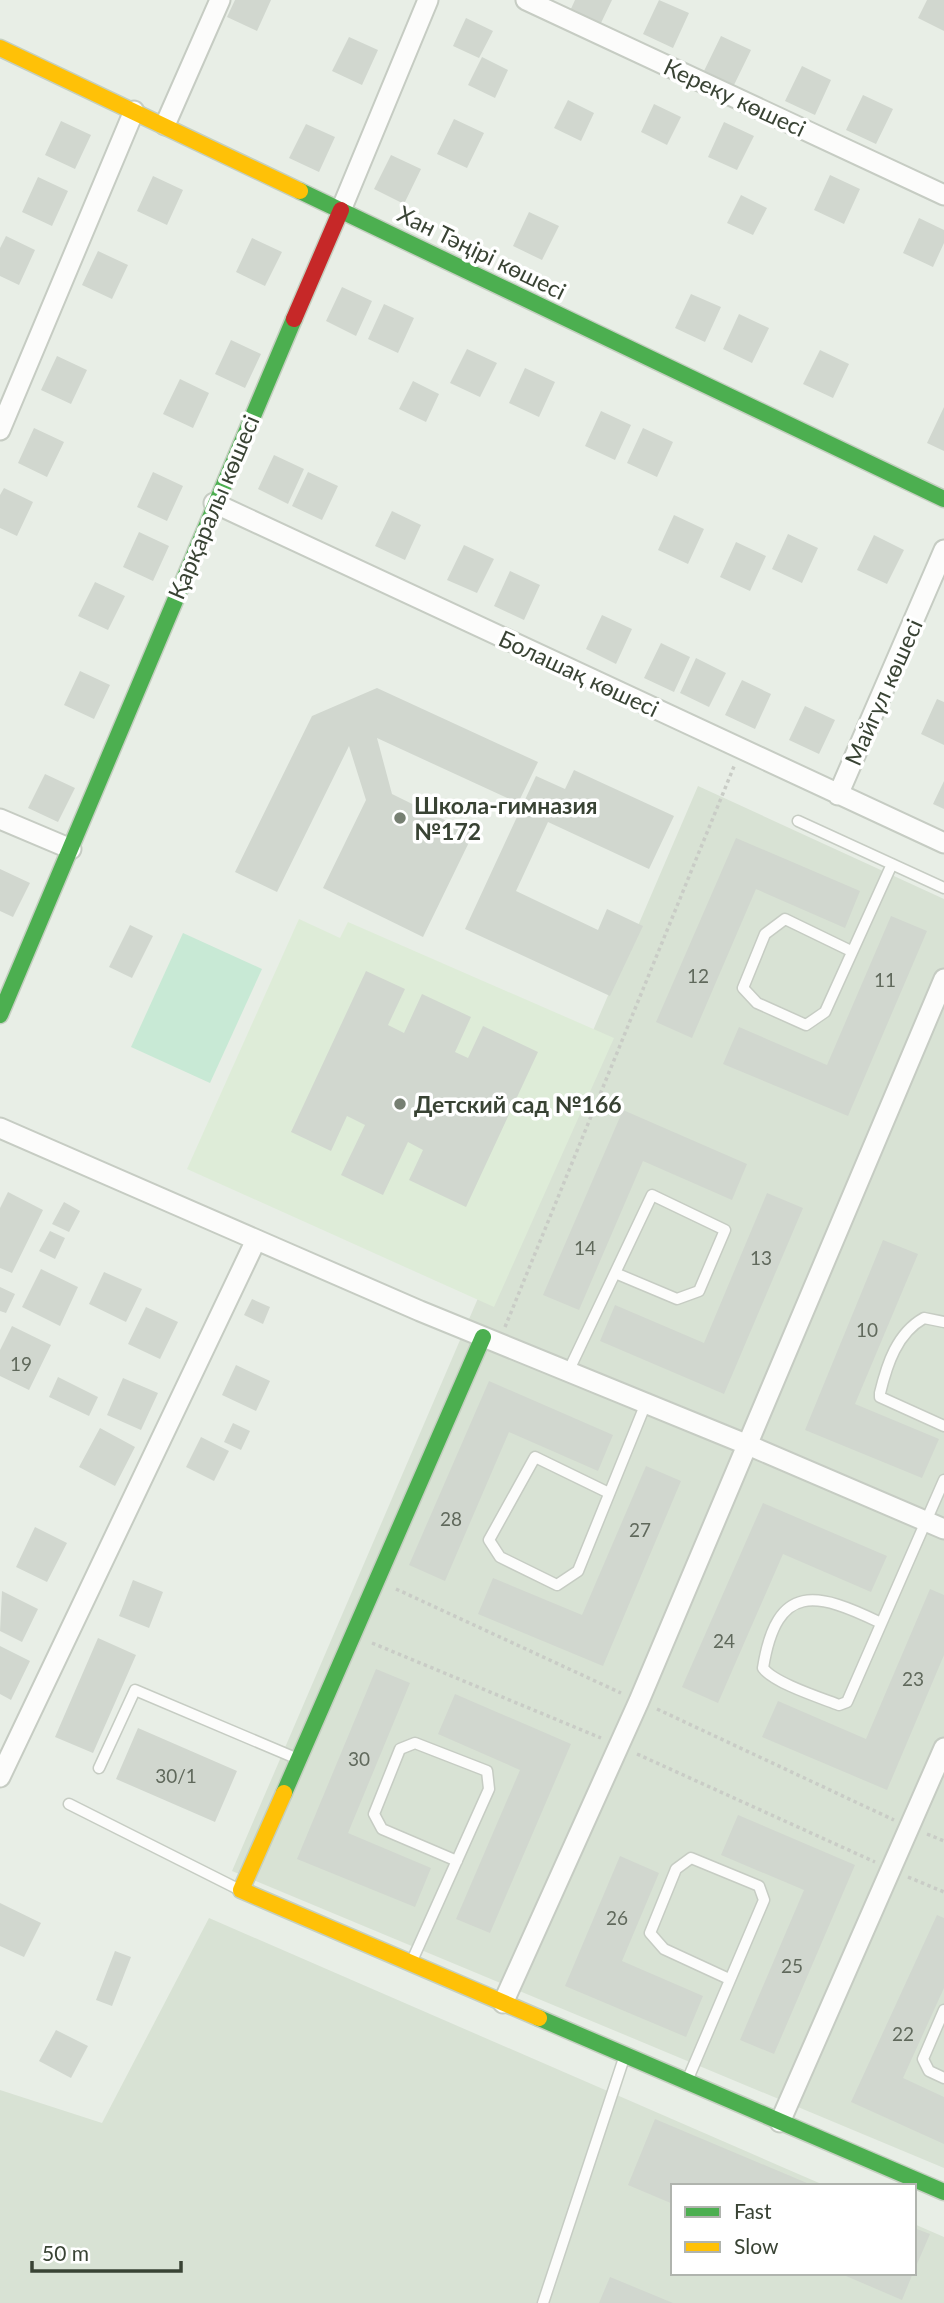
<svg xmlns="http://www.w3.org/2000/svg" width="944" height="2303" font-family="Lato,sans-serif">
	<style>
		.residential { fill: #d8e2d4 }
		.education { fill: #deecd8 }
		.pitch { fill: #c8e9d5 }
		.building { fill: #d1d7cf }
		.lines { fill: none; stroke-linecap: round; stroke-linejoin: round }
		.lane-casing { stroke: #c6ccc3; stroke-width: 13 }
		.street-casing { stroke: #c6ccc3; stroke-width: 23 }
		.fast-casing { stroke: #c4cfc0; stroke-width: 19 }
		.slow-casing { stroke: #c4cfc0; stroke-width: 19 }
		.jam-casing { stroke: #c4cfc0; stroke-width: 19 }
		.path { stroke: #c9ccc6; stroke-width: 3.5; stroke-dasharray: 3.5 3.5; stroke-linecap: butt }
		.lane { stroke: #fcfcfb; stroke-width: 10 }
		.street { stroke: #fcfcfb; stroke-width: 19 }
		.fast { stroke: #4caf50; stroke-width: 16 }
		.slow { stroke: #ffc107; stroke-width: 16 }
		.jam { stroke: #c62828; stroke-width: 16 }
		.poi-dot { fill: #767f72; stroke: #fff; stroke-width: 2.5 }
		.labels { text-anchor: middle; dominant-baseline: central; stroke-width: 7; stroke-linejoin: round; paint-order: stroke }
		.number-label { font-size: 19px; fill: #60695c }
		.street-label { font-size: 23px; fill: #394334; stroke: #fff }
		.poi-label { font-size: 23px; font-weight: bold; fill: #394334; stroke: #fff; text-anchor: start }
	</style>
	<rect width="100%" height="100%" fill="#e8eee6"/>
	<path class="residential" d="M698,786L944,899V2168L232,1871Z
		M209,1918L826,2186H673V2273H914V2224L944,2237V2303H0V2090L102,2123Z"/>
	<path class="education" d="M299,919L340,938L348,922L614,1038L494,1307L187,1169Z"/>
	<path class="pitch" d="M183,933L262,969L210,1083L131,1047Z"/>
	<path class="building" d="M235,0H271L257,31L227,17Z
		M575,0H612L600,25L570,11Z
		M659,0L689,13L673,48L643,34Z
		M927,0H944V31L918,18Z
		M466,18L493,31L479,58L453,46Z
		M721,36L751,50L734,85L704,71Z
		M349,37L378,50L362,85L332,71Z
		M482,57L508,70L495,98L468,85Z
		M802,66L831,80L815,115L785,101Z
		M863,95L893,109L876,144L846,130Z
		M568,100L594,113L581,141L554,128Z
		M654,104L681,117L667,145L641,132Z
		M454,119L484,133L467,168L437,154Z
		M61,121L91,135L75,169L45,155Z
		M724,122L754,136L737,170L708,157Z
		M306,124L335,137L319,172L289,158Z
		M391,155L421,169L404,204L374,189Z
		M830,175L860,189L844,224L814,210Z
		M153,176L183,190L167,225L137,211Z
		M38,177L68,191L52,226L22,212Z
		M741,195L767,208L753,235L727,223Z
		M529,212L559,226L542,260L513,246Z
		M919,218L944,230V243L933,267L903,253Z
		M6,236L35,250L19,285L0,276V248Z
		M252,238L282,252L265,286L236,272Z
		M98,251L128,265L112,299L82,285Z
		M342,287L372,301L356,336L326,321Z
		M691,294L721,307L705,342L675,328Z
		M384,304L414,318L398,353L368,339Z
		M739,314L769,328L752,363L723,349Z
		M231,340L261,354L245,388L215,374Z
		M467,349L497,363L480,397L450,383Z
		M820,350L849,364L833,398L803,384Z
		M57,356L87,370L71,404L41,390Z
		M525,368L555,382L539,417L509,403Z
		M180,379L209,393L193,428L163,414Z
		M413,381L439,394L426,422L399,409Z
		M944,407V451L927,443Z
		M601,411L631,425L615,460L585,446Z
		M34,428L64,442L47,477L18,463Z
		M643,428L673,442L657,477L627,463Z
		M274,455L304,469L288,504L258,489Z
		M153,472L183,486L167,521L137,507Z
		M308,472L338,486L322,520L292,506Z
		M4,488L33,502L17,536L0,528V495Z
		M392,511L421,525L405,560L375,546Z
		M674,515L704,529L688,564L658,550Z
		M139,532L169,546L153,581L123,567Z
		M788,534L818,548L802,583L772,569Z
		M874,535L904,550L887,584L857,570Z
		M736,542L766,556L750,591L720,577Z
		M464,545L494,559L477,593L447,580Z
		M510,571L540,585L524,620L494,606Z
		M95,582L125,596L108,630L78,616Z
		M602,615L632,629L616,664L586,649Z
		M661,643L690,657L674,692L644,678Z
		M696,658L726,673L709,707L680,693Z
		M80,671L110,685L94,719L64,705Z
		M742,680L771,694L755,729L725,715Z
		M377,688L538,762L518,803L377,738L392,794L473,834L423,937L323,888L366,800L349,746L277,892L235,872L312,716Z
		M937,699L944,702V745L921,734Z
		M805,706L835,720L819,754L789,740Z
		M574,770L674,816L649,869L548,822L516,891L598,930L607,909L643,926L610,996L465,929L536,776L565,789Z
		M45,774L75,788L58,822L28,808Z
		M944,781V809L933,804Z
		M736,838L860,891L845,928L756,889L692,1038L656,1022Z
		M0,869L30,883L13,917L0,911Z
		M891,916L927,931L848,1116L723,1064L739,1027L827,1065Z
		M130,925L153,936L132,978L109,967Z
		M366,971L405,989L388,1025L404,1033L422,994L471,1017L455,1052L468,1058L483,1026L538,1052L466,1207L409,1180L423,1150L408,1142L383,1195L341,1175L365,1125L347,1116L331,1151L291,1132Z
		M623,1110L747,1164L732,1200L643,1161L579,1310L543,1295Z
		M8,1192L43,1210L12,1273L0,1268V1208Z
		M767,1193L803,1208L724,1394L600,1341L615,1305L704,1343Z
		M64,1202L80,1211L69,1232L52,1224Z
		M50,1231L65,1238L55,1259L39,1251Z
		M883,1240L918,1254L855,1404L939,1439L922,1478L805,1430Z
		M41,1269L78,1287L60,1326L22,1307Z
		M104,1272L142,1289L126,1322L89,1304Z
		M0,1287L15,1294L6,1313L0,1311Z
		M252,1299L270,1307L263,1324L244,1315Z
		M146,1307L178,1322L160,1359L128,1344Z
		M12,1326L51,1345L29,1390L0,1376V1350Z
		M236,1365L270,1381L256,1411L222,1395Z
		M58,1377L98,1397L89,1416L49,1397Z
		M123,1378L158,1393L141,1430L107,1415Z
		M489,1381L613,1435L598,1471L509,1432L445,1581L409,1565Z
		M233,1423L250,1431L241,1450L224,1442Z
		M100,1428L135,1447L115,1486L79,1467Z
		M201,1437L229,1451L214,1481L186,1467Z
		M646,1466L681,1481L603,1666L478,1614L493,1578L582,1615Z
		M763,1503L887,1556L871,1592L783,1554L718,1703L682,1687Z
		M35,1527L67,1543L47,1582L16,1567Z
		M133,1580L163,1592L149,1628L119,1616Z
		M930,1589L944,1595V1655L887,1790L762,1737L778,1701L866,1739Z
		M2,1591L38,1609L22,1642L0,1631Z
		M98,1638L136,1655L93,1753L55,1737Z
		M0,1646L30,1661L11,1700L0,1694Z
		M376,1669L410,1683L348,1833L431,1868L415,1907L297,1859Z
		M455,1694L571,1744L490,1933L456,1919L520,1770L438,1734Z
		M138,1728L237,1771L215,1822L116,1779Z
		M738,1815L855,1865L774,2054L740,2040L804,1890L721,1855Z
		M620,1856L659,1873L622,1961L703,1996L686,2037L565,1986Z
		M0,1903L41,1923L24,1957L0,1946Z
		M937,1915L944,1918V1988L903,2078L944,2097V2144L851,2102Z
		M115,1951L131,1957L112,2006L96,2000Z
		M56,2030L88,2046L71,2078L39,2061Z
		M655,2119L814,2186H673V2204L628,2185Z
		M914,2228L930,2234L914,2271Z
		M839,2273H913L902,2300Z
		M610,2277L673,2303H599Z"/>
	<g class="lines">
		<defs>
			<path id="lane" d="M798,821L944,888
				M851,951L785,919L765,934L743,988L757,1003L806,1025L825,1012L892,864
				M944,1322L924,1318C897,1333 887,1364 880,1393V1397L944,1426
				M568,1372L652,1195L725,1230L699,1291L677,1299L615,1273
				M609,1493L535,1457L489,1540L500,1557L557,1585L578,1571L646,1403
				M881,1623C817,1592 777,1581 763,1668C774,1683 821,1698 839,1705L847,1702L944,1480
				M99,1768L135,1690L298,1759
				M69,1804L240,1890
				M411,1963L489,1789L487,1771L415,1743L400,1749L374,1814L382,1829L457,1861
				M944,2010L923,2059L929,2071L944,2078
				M687,2081L764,1900L759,1886L691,1858L676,1869L650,1933L664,1949L729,1979
				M543,2303L624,2058"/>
			<path id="street" d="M526,0L944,195
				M165,125L220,0
				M341,210L428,0
				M0,430L134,111
				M214,503L944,843
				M838,795L944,550
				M0,819L71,849
				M0,1128L420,1311L748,1445L944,1529
				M0,1777L256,1240
				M503,2003L639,1701L944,979
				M780,2122L944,1748"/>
			<path id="fast" d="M300,191L944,499
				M0,1015L294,319
				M284,1793L483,1337
				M539,2018L944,2192"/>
			<path id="slow" d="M0,48L300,191
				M284,1793L241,1890L539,2018"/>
			<path id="jam" d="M294,319L341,210"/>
		</defs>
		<use href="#lane" class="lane-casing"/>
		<use href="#street" class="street-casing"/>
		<use href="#fast" class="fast-casing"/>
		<use href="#slow" class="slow-casing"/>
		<use href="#jam" class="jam-casing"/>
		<path class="path" d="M505,1327L735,764
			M396,1589L621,1693
			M372,1643L601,1738
			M657,1709L894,1820
			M637,1754L875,1862
			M927,1834L944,1841
			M908,1877L944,1892"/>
		<use href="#lane" class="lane"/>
		<use href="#street" class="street"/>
		<use href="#fast" class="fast"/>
		<use href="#slow" class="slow"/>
		<use href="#jam" class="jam"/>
	</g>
	<g class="poi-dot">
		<circle cx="400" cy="818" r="7"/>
		<circle cx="400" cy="1104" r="7"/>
	</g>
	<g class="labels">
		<g class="number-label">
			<text x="698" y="975">12</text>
			<text x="885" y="979">11</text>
			<text x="585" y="1247">14</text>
			<text x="761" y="1257">13</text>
			<text x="867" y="1329">10</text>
			<text x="21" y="1363">19</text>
			<text x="451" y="1518">28</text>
			<text x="640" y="1529">27</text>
			<text x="724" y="1640">24</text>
			<text x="913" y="1678">23</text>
			<text x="359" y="1758">30</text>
			<text x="176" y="1775">30/1</text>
			<text x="617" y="1917">26</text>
			<text x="792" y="1965">25</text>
			<text x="903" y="2033">22</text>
		</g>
		<g class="street-label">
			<text transform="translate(735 97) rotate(25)">Кереку көшесі</text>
			<text transform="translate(482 252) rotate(26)">Хан Тәңірі көшесі</text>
			<text transform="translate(213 507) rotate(-67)">Қарқаралы көшесі</text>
			<text transform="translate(579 673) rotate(25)">Болашақ көшесі</text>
			<text transform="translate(883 692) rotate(-66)">Майгүл көшесі</text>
		</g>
		<g class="poi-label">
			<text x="414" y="805">Школа-гимназия<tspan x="414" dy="26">№172</tspan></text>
			<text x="414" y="1104">Детский сад №166</text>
		</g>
	</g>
	<rect x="671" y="2184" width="245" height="91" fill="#ffffff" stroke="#b0b4ae" stroke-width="2"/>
	<rect x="685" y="2207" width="35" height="10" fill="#4caf50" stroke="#b0b4ae" stroke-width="2"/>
	<text x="734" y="2219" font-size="21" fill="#394334">Fast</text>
	<rect x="685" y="2242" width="35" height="10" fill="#ffc107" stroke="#b0b4ae" stroke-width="2"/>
	<text x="734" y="2254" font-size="21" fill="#394334">Slow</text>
	<path d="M32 2261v10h149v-10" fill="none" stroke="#394334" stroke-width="3.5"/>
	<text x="42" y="2261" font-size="21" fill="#394334" stroke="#ffffff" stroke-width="5" paint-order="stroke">50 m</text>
</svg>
